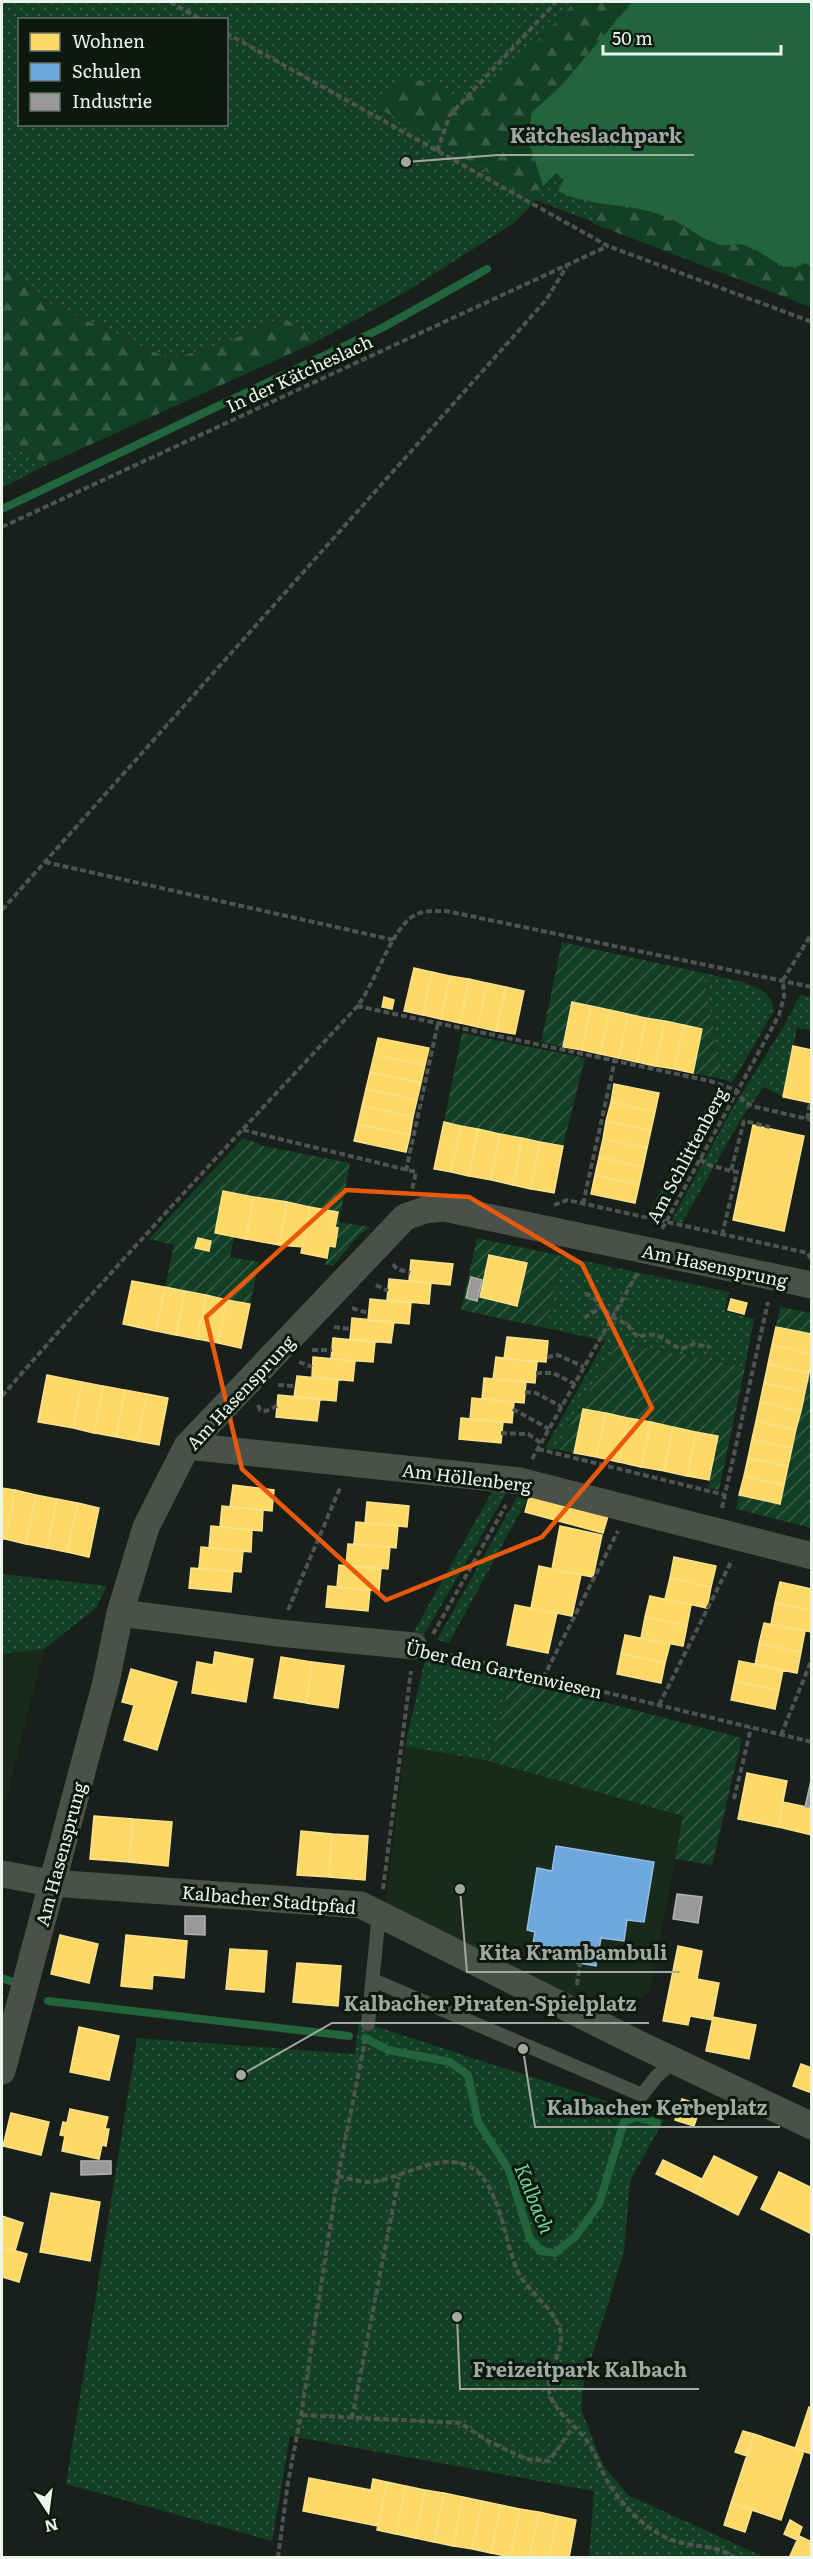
<svg xmlns="http://www.w3.org/2000/svg" width="813" height="2559" font-family="Literata,serif">
	<style>
		.built { fill: #192a1d; fill-rule: evenodd }
		.grass { fill: url(#grass-dots); fill-rule: evenodd }
		.forest { fill: url(#forest-firs) }
		.garden { fill: url(#garden-furrows) }
		.water { fill: #22643b }
		.homes { fill: #ffd966; stroke: #f9e18e; stroke-width: 1.5 }
		.schools { fill: #6fa8dc; stroke: #94bfe1; stroke-width: 1.5 }
		.industry { fill: #999; stroke: #b2b4b2; stroke-width: 1.5 }
		.lines { fill: none; stroke-linecap: round; stroke-linejoin: round }
		.stream { stroke: #22643b; stroke-width: 8 }
		.path { stroke: #4e5550; stroke-width: 4; stroke-dasharray: 6 3; stroke-linecap: butt }
		.service { stroke: #49514a; stroke-width: 14 }
		.minor { stroke: #49514a; stroke-width: 27 }
		.marked { fill: none; stroke: #e8590c; stroke-width: 4.5; stroke-linejoin: round }
		.labels { text-anchor: middle; dominant-baseline: central; stroke-width: 6; stroke-linejoin: round; paint-order: stroke }
		.street-label { font-size: 18px; fill: #ebf4ed; stroke: #0c1910 }
		.water-label { font-size: 20px; font-style: italic; fill: #76d795; stroke: #0c1910 }
		.leader { fill: none; stroke: #a2a9a3; stroke-width: 2 }
		.callout-dot { fill: #a2a9a3; stroke: #0c1910; stroke-width: 2 }
		.callout-label { font-size: 20px; text-anchor: middle; font-weight: bold; fill: #a2a9a3; stroke: #0c1910; stroke-width: 6; stroke-linejoin: round; paint-order: stroke }
	</style>
	<defs>
		<pattern id="grass-dots" width="8" height="8" patternUnits="userSpaceOnUse" patternTransform="scale(1.5)"><rect width="8" height="8" fill="#134024"/><path d="M2 2h.1M6 6h.1" fill="none" stroke="#365c44" stroke-width="1.8" stroke-linecap="round"/></pattern>
		<pattern id="forest-firs" width="22" height="20" patternUnits="userSpaceOnUse" patternTransform="scale(1.5)"><rect width="22" height="20" fill="#134024"/><path d="M5 1l3.5 6h-7zM16 11l3.5 6h-7z" fill="#365c44"/></pattern>
		<pattern id="garden-furrows" width="10" height="10" patternUnits="userSpaceOnUse" patternTransform="scale(1.5)"><rect width="10" height="10" fill="#134024"/><path d="M-1 1l2-2M0 10L10 0M9 11l2-2" fill="none" stroke="#365c44"/></pattern>
	</defs>
	<rect width="100%" height="100%" fill="#191f1a"/>
	<path class="built" d="M44,1649L6,1800L2,1799V1654Z
		M405,1746L489,1761L684,1816L649,1993L611,2016L385,1908ZM654,1862L644,1922L627,1920L623,1941L601,1938L596,1966L531,1955L535,1932L527,1930L537,1869L552,1871Z"/>
	<path class="grass" d="M2,2H811V307L536,200L514,223L407,291L318,341L283,317L220,345L170,359L47,302L2,266ZM20,20H226V124H20Z
		M2,442L48,464L2,488Z
		M703,973C726,979 772,982 774,1011L732,1083L723,1079Z
		M800,995L811,997V1030L797,1028L783,1097L764,1087L741,1119L682,1223L672,1220L729,1114L785,1024Z
		M717,1087L729,1090L658,1217L648,1214Z
		M562,1256L729,1292L725,1311L754,1319L745,1367L618,1342L556,1449L545,1448L605,1341L546,1328Z
		M493,1490L506,1493L424,1635L413,1633Z
		M520,1491L530,1494L449,1643L437,1640Z
		M2,1574L107,1586L96,1608L44,1649L2,1654Z
		M426,1656L511,1678L489,1761L405,1746Z
		M359,2021L664,2120L630,2181L624,2252L584,2382L581,2409L603,2465L628,2495L764,2557H589L594,2491L290,2436L272,2541L66,2484L137,2038L355,2054Z"/>
	<path class="forest" d="M575,2H632L561,86L532,112L528,139L543,186L535,200L377,107L393,85L406,76L441,87L451,97L491,88Z
		M599,203L664,215L719,245H743L773,258L783,267L795,268L805,263L811,266V307L592,223Z
		M2,266L47,302L170,359L220,345L283,317L318,341L48,464L2,442Z"/>
	<path class="garden" d="M562,942L703,973L723,1079L693,1073L702,1029L573,1002L563,1047L541,1042Z
		M462,1033L585,1058L563,1146L444,1122Z
		M243,1138L264,1146L350,1163L339,1222L370,1227L359,1235L333,1266L325,1265L329,1246H335L338,1228L335,1227L337,1212L223,1191L215,1233L234,1236L230,1257L259,1262L250,1304L165,1287L174,1245L149,1239Z
		M477,1238L562,1256L546,1328L461,1310Z
		M780,1307L811,1313V1334L776,1327Z
		M618,1342L745,1367L719,1490L708,1488L718,1436L583,1409L574,1453L556,1449Z
		M811,1361V1528L736,1509L739,1495L780,1504Z
		M511,1678L742,1738L712,1865L675,1859L683,1816L489,1761Z"/>
	<path class="water" d="M632,2H811V266L805,263C781,276 768,252 744,245C736,243 725,247 717,244C698,237 683,223 664,216C630,202 591,208 558,191L564,179L556,173L543,186L528,139L532,112L561,86Z"/>
	<path class="homes" d="M414,968L432,972L423,1015L404,1011Z
		M432,972L450,976L441,1019L423,1015Z
		M450,976L469,979L460,1023L441,1019Z
		M469,979L487,983L478,1027L460,1023Z
		M487,983L506,987L496,1031L478,1027Z
		M506,987L524,991L515,1034L496,1031Z
		M384,997L394,1000L392,1009L382,1007Z
		M572,1002L591,1006L582,1050L563,1047Z
		M591,1006L610,1010L600,1054L582,1050Z
		M610,1010L628,1014L619,1058L600,1054Z
		M628,1014L646,1018L637,1062L619,1058Z
		M646,1018L665,1021L655,1066L637,1062Z
		M665,1021L684,1025L674,1069L655,1066Z
		M684,1025L702,1029L693,1073L674,1069Z
		M378,1038L429,1048L425,1065L374,1055Z
		M793,1046L812,1050V1103L783,1097Z
		M374,1055L425,1065L421,1083L370,1072Z
		M370,1072L421,1083L417,1100L366,1089Z
		M614,1084L659,1093L655,1112L611,1102Z
		M366,1089L417,1100L413,1117L362,1106Z
		M611,1102L655,1112L651,1130L606,1121Z
		M362,1106L413,1117L410,1135L358,1124Z
		M606,1121L651,1130L647,1148L603,1139Z
		M444,1122L461,1126L451,1172L434,1169Z
		M358,1124L410,1135L406,1152L354,1141Z
		M753,1125L804,1136L784,1231L733,1220Z
		M461,1126L478,1129L469,1176L451,1172Z
		M478,1129L500,1134L491,1180L469,1176Z
		M500,1134L522,1138L513,1185L491,1180Z
		M522,1138L540,1142L531,1189L513,1185Z
		M603,1139L647,1148L643,1167L599,1157Z
		M540,1142L563,1146L554,1193L531,1189Z
		M599,1157L643,1167L639,1185L595,1175Z
		M595,1175L639,1185L635,1203L591,1194Z
		M223,1191L254,1197L246,1239L215,1233Z
		M254,1197L287,1202L279,1245L246,1239Z
		M287,1202L310,1207L303,1247L279,1245Z
		M310,1207L338,1212L335,1227L338,1228L335,1247L329,1246L327,1258L301,1253Z
		M198,1238L211,1241L209,1251L195,1248Z
		M489,1255L527,1263L517,1306L480,1297Z
		M411,1260L453,1264L450,1285L409,1281Z
		M389,1279L431,1283L429,1304L387,1300Z
		M132,1281L165,1287L156,1331L123,1324Z
		M165,1287L185,1291L176,1335L156,1331Z
		M185,1291L206,1295L197,1339L176,1335Z
		M206,1295L227,1300L218,1343L197,1339Z
		M370,1299L411,1303L409,1324L368,1320Z
		M731,1299L747,1303L744,1314L728,1310Z
		M227,1300L250,1304L241,1348L218,1343Z
		M352,1318L394,1322L391,1343L350,1339Z
		M776,1327L812,1334V1354L772,1345Z
		M507,1337L548,1341L546,1362L504,1359Z
		M333,1338L375,1342L373,1362L331,1359Z
		M772,1345L812,1354L809,1373L768,1364Z
		M313,1357L355,1361L353,1381L312,1377Z
		M496,1357L537,1362L535,1383L493,1379Z
		M768,1364L809,1373L805,1392L764,1383Z
		M47,1375L82,1382L73,1428L38,1422Z
		M297,1376L338,1380L336,1401L294,1397Z
		M484,1378L526,1382L524,1403L482,1399Z
		M82,1382L103,1386L94,1433L73,1428Z
		M764,1383L805,1392L801,1411L760,1402Z
		M103,1386L125,1390L116,1437L94,1433Z
		M125,1390L147,1394L137,1441L116,1437Z
		M147,1394L168,1398L159,1445L137,1441Z
		M278,1395L320,1399L317,1421L276,1417Z
		M472,1398L514,1402L512,1423L470,1419Z
		M760,1402L801,1411L796,1429L756,1421Z
		M583,1409L606,1413L596,1457L574,1453Z
		M606,1413L628,1418L619,1462L596,1457Z
		M461,1418L503,1422L501,1443L459,1439Z
		M628,1418L651,1422L641,1467L619,1462Z
		M756,1421L796,1429L792,1448L752,1439Z
		M651,1422L673,1427L664,1471L641,1467Z
		M673,1427L696,1432L687,1476L664,1471Z
		M696,1432L718,1436L709,1480L687,1476Z
		M752,1439L792,1448L788,1466L748,1458Z
		M748,1458L788,1466L784,1485L744,1476Z
		M744,1476L784,1485L780,1504L739,1495Z
		M233,1485L274,1490L272,1511L230,1507Z
		M2,1488L15,1490L5,1539H2Z
		M15,1490L36,1495L26,1544L5,1539Z
		M530,1494L608,1516L603,1533L525,1512Z
		M36,1495L57,1499L47,1548L26,1544Z
		M57,1499L78,1503L67,1552L47,1548Z
		M367,1502L409,1506L407,1527L365,1523Z
		M78,1503L99,1508L89,1557L67,1552Z
		M222,1506L263,1510L262,1531L220,1527Z
		M356,1522L398,1526L396,1548L354,1544Z
		M211,1526L252,1530L251,1552L209,1548Z
		M560,1526L602,1535L593,1577L552,1569Z
		M348,1544L390,1547L388,1569L346,1565Z
		M201,1547L243,1551L241,1572L199,1568Z
		M674,1557L716,1566L711,1587L670,1578Z
		M339,1565L381,1569L379,1591L337,1587Z
		M539,1566L581,1575L572,1616L531,1608Z
		M191,1568L233,1571L231,1592L189,1588Z
		M670,1578L711,1587L707,1608L665,1599Z
		M780,1582L812,1589V1610L775,1603Z
		M328,1586L370,1590L368,1611L326,1607Z
		M650,1596L691,1605L687,1626L645,1617Z
		M775,1603L812,1610V1632L771,1624Z
		M515,1605L557,1613L548,1653L507,1645Z
		M645,1617L687,1626L683,1646L641,1638Z
		M764,1623L805,1631L801,1652L759,1644Z
		M625,1635L670,1644L665,1663L621,1654Z
		M759,1644L801,1652L797,1673L755,1665Z
		M215,1652L253,1659L246,1702L192,1693L197,1662L213,1665Z
		M621,1654L665,1663L661,1683L617,1674Z
		M281,1657L312,1662L306,1703L274,1698Z
		M739,1661L783,1670L779,1690L735,1681Z
		M312,1662L344,1666L338,1708L306,1703Z
		M131,1669L177,1682L157,1750L124,1740L134,1705L122,1702Z
		M735,1681L779,1690L775,1709L731,1700Z
		M747,1773L787,1781L778,1827L738,1819Z
		M783,1802L812,1808V1835L778,1827Z
		M94,1816L133,1819L129,1862L90,1859Z
		M133,1819L172,1822L168,1866L129,1862Z
		M301,1831L332,1834L329,1877L297,1875Z
		M332,1834L368,1836L365,1880L329,1877Z
		M60,1935L98,1944L89,1983L51,1974Z
		M126,1935L187,1941L184,1978L153,1975L152,1989L121,1986Z
		M678,1946L702,1951L697,1979L719,1983L712,2020L690,2016L688,2025L663,2021Z
		M230,1949L267,1951L264,1992L226,1989Z
		M297,1963L341,1966L338,2006L293,2002Z
		M713,2017L756,2025L749,2059L706,2051Z
		M79,2027L119,2036L109,2080L70,2072Z
		M801,2064L812,2068V2093L793,2086Z
		M682,2099L701,2105L694,2126L675,2120Z
		M70,2109L108,2117L105,2129H109L106,2146L102,2145L99,2159L62,2151L65,2136L60,2135L63,2122L67,2123Z
		M11,2113L49,2122L41,2155L3,2146Z
		M714,2156L757,2177L738,2215L695,2193Z
		M663,2160L702,2179L695,2193L656,2174Z
		M779,2172L812,2188V2234L761,2209Z
		M51,2193L100,2202L90,2261L40,2252Z
		M2,2216L23,2223L15,2251L2,2247Z
		M2,2247L27,2254L19,2282L2,2277Z
		M809,2407L812,2408V2454L795,2449Z
		M743,2431L754,2434L747,2456L735,2452Z
		M754,2434L804,2451L781,2520L731,2503Z
		M309,2478L371,2490L373,2479L387,2482L378,2526L303,2511Z
		M387,2482L406,2486L396,2534L377,2530Z
		M406,2486L425,2490L415,2538L396,2534Z
		M425,2490L444,2493L434,2542L415,2538Z
		M444,2493L463,2497L453,2546L434,2542Z
		M463,2497L482,2501L472,2549L453,2546Z
		M482,2501L501,2505L491,2553L472,2549Z
		M731,2503L752,2510L745,2532L724,2525Z
		M501,2505L520,2509L510,2557L491,2553Z
		M520,2509L539,2512L529,2558L510,2557Z
		M539,2512L557,2516L549,2558H529Z
		M557,2516L576,2520L569,2558H549Z
		M790,2520L802,2527L797,2540L784,2534Z
		M799,2536L812,2542V2558H789Z"/>
	<path class="schools" d="M556,1846L654,1862L644,1922L627,1920L624,1941L601,1938L596,1966L531,1955L535,1932L527,1930L537,1868L552,1871Z"/>
	<path class="industry" d="M471,1277L482,1280L477,1301L466,1298Z
		M812,1776V1808L805,1807Z
		M677,1894L702,1897L698,1923L673,1919Z
		M185,1916H205V1935L185,1934Z
		M81,2161H111V2174L81,2175Z"/>
	<g class="lines">
		<path class="stream" d="M2,509L382,328L487,269
			M2,1978L13,1982
			M48,2001L349,2036
			M365,2038L388,2050L450,2062L468,2075L478,2122L509,2170L530,2239L541,2251L555,2253L576,2236L599,2204L624,2122L636,2117L657,2123"/>
		<path class="path" d="M170,2L202,20
			M226,33L608,246L812,322
			M437,151L450,115L556,2
			M2,527L608,246
			M45,862L394,940
			M2,910L546,300L567,266
			M357,1006L710,1081L736,1090L744,1101L752,1106L812,1120
			M807,1119L810,1103
			M243,1130L416,1172L412,1190
			M700,1159L706,1164L731,1171
			M406,1171L438,1023
			M583,1204L615,1060
			M554,1205L567,1200L808,1253L811,1260
			M662,1229L779,1015L784,997L783,980L812,933
			M722,1235L737,1172L731,1171L744,1121L770,1127
			M393,1264L397,1269L410,1273
			M376,1285L388,1291
			M585,1294L592,1296L612,1317L628,1325L633,1333L639,1337C658,1329 664,1342 681,1349L694,1344L710,1347
			M352,1308L368,1313
			M584,1318L602,1307
			M334,1327L351,1329
			M312,1350H332
			M547,1357L558,1355L584,1367
			M299,1362L312,1367
			M536,1373H553L575,1384
			M278,1385L295,1386
			M525,1392L536,1393L562,1407
			M2,1396C116,1265 235,1137 354,1010C374,989 391,927 415,915C425,910 436,911 446,911L812,987
			M258,1405L260,1410L266,1411L277,1406
			M513,1409L549,1429
			M501,1433L528,1434L541,1443
			M538,1449L725,1495
			M532,1459L638,1272
			M722,1508L768,1302
			M288,1610L340,1488
			M433,1634L506,1505
			M438,1652L812,1742
			M543,1678L618,1531
			M659,1705L732,1560
			M781,1735L812,1659
			M734,1799L751,1728
			M383,1889L411,1671
			M577,1985L580,1963
			M338,2176C348,2178 359,2182 369,2182C401,2180 434,2153 466,2165C500,2177 504,2243 518,2272C528,2293 559,2311 561,2335C563,2357 540,2377 552,2400C563,2420 576,2425 587,2441C597,2455 601,2472 610,2486C625,2508 649,2533 675,2541C696,2548 716,2544 735,2558
			M302,2415L460,2423L488,2441L526,2459L549,2461L573,2427
			M352,2418L399,2177
			M278,2558L288,2482L301,2415L338,2176L365,2041"/>
		<path class="service" d="M373,1980L642,2095L656,2077L674,2061
			M368,2024L379,1914"/>
		<path class="minor" d="M187,1446L520,1481L812,1556
			M120,1613L278,1633L414,1646
			M2,1874L51,1883L361,1905L641,2045L812,2126
			M2,2071L106,1682L120,1613L146,1527L187,1446L405,1217L425,1210L444,1208L812,1285"/>
	</g>
	<path class="marked" d="M346,1190L469,1197L582,1264L652,1408L542,1537L386,1600L242,1469L206,1317Z"/>
	<g class="labels">
		<g class="street-label">
			<text transform="translate(299 373) rotate(-25)">In der Kätcheslach</text>
			<text transform="translate(686 1155) rotate(-62)">Am Schlittenberg</text>
			<text transform="translate(715 1265) rotate(12)">Am Hasensprung</text>
			<text transform="translate(240 1392) rotate(-47)">Am Hasensprung</text>
			<text transform="translate(467 1477) rotate(7)">Am Höllenberg</text>
			<text transform="translate(504 1669) rotate(13)">Über den Gartenwiesen</text>
			<text transform="translate(60 1854) rotate(-75)">Am Hasensprung</text>
			<text transform="translate(269 1899) rotate(5)">Kalbacher Stadtpfad</text>
		</g>
		<g class="water-label">
			<text transform="translate(536 2198) rotate(68)">Kalbach</text>
		</g>
	</g>
	<path class="leader" d="M406 162L498 155H694M460 1889L467 1972H680M241 2075L332 2023H649M523 2049L535 2127H780M457 2317L460 2389H699"/>
	<g class="callout-dot">
		<circle cx="406" cy="162" r="6"/>
		<circle cx="460" cy="1889" r="6"/>
		<circle cx="241" cy="2075" r="6"/>
		<circle cx="523" cy="2049" r="6"/>
		<circle cx="457" cy="2317" r="6"/>
	</g>
	<g class="callout-label">
		<text x="596" y="143">Kätcheslachpark</text>
		<text x="573" y="1960">Kita Krambambuli</text>
		<text x="490" y="2011">Kalbacher Piraten-Spielplatz</text>
		<text x="657" y="2115">Kalbacher Kerbeplatz</text>
		<text x="580" y="2377">Freizeitpark Kalbach</text>
	</g>
	<rect width="813" height="2559" fill="none" stroke="#ebf4ed" stroke-width="6"/>
	<rect x="18" y="18" width="210" height="108" fill="#0c1910" stroke="#657168" stroke-width="1.5"/>
	<rect x="30" y="33" width="30" height="18" fill="#ffd966" stroke="#657168" stroke-width="1.5"/>
	<text x="72" y="48" font-size="18" fill="#ebf4ed">Wohnen</text>
	<rect x="30" y="63" width="30" height="18" fill="#6fa8dc" stroke="#657168" stroke-width="1.5"/>
	<text x="72" y="78" font-size="18" fill="#ebf4ed">Schulen</text>
	<rect x="30" y="93" width="30" height="18" fill="#999999" stroke="#657168" stroke-width="1.5"/>
	<text x="72" y="108" font-size="18" fill="#ebf4ed">Industrie</text>
	<g transform="translate(48 2511) rotate(167)" stroke="#0c1910" stroke-width="4.5" paint-order="stroke">
	<path d="M0-4.5L10 22L0 15L-10 22Z" fill="#ebf4ed"/>
	<text y="-9" font-size="16" font-weight="bold" text-anchor="middle" fill="#ebf4ed">N</text>
	</g>
	<path d="M603 45v9h178v-9" fill="none" stroke="#ebf4ed" stroke-width="3"/>
	<text x="612" y="45" font-size="18" fill="#ebf4ed" stroke="#0c1910" stroke-width="4.5" paint-order="stroke">50 m</text>
</svg>
